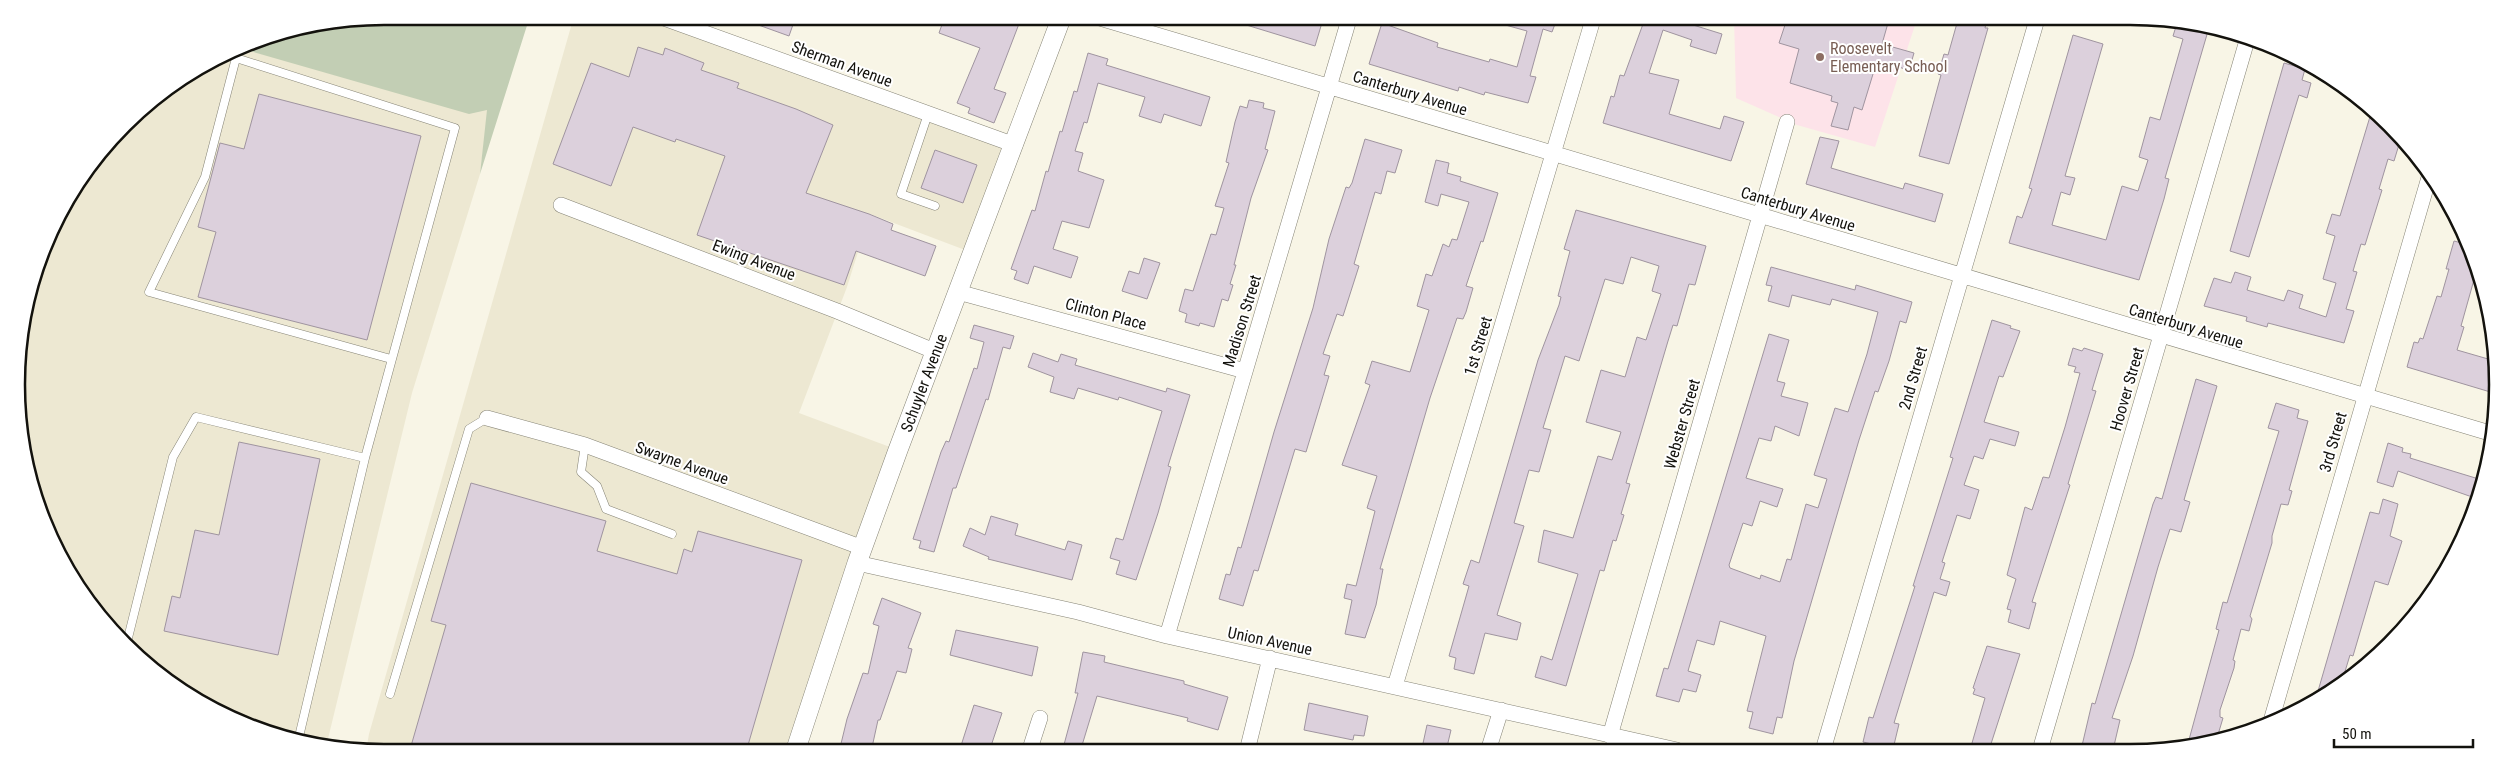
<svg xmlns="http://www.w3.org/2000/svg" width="2514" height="769" font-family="'Roboto Condensed',sans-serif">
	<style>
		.built { fill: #ede8d2 }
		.education { fill: #fde3e9 }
		.green { fill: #c2ceb4 }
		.building { fill: #dcd0dc; stroke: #9f949f }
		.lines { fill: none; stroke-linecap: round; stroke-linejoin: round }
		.service-casing { stroke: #868476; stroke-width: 9 }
		.minor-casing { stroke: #868476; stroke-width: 16 }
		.tertiary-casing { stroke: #868476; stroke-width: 20 }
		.service { stroke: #fff; stroke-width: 8 }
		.minor { stroke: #fff; stroke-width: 15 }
		.tertiary { stroke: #fff; stroke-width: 19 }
		.education-dot { fill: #8d6e63; stroke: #fff; stroke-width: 2 }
		.labels { text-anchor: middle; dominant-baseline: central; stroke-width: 4; stroke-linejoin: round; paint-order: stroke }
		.education-label { font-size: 16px; fill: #785e54; stroke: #fff; text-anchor: start }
		.street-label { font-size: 16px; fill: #13120d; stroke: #fff }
		.rim { fill: none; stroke: #13120d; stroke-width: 2.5 }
	</style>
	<rect width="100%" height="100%" fill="#f8f5e6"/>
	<path class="built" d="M574,16H698L694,29L1015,145L973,253L870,214L847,287L799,413L898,450L795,752L366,751L369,734Z
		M232,51H250L488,110L480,174L412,393L326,747L312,746L243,725L180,691L124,645L78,589L29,480L17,409L19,337L54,221L93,160L141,108Z"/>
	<path class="education" d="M1734,16H1918L1875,147L1797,125L1736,98Z"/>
	<path class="green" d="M385,16H530L480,174L487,110L469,114L250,51H232C275,25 336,21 385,16Z"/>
	<path class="building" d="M739,16H796L789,36L739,18Z
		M945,16H1022L994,89L1006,93L994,123L968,113L970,108L957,103L980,48L939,33Z
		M1231,16H1324L1315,46L1230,20Z
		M1491,16H1558L1552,32L1543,29L1530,76L1536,77L1528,103L1485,92L1484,95L1459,87L1458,91L1369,64L1382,23L1438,43L1437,47L1489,62L1490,59L1517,67L1527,31L1491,21Z
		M1629,16H1675L1674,19L1722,34L1716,54L1690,46L1692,40L1663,30L1649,73L1679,80L1669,114L1720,129L1724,116L1744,122L1731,161L1603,123L1611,96L1614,97L1620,75L1624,76L1643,24L1629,19Z
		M1788,16H1890L1882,44L1914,53L1909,70L1877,61L1862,110L1854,107L1848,130L1831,126L1838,103L1831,101L1832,96L1790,83L1799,49L1779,43Z
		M1959,16H1983V19L1987,20L1985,28H1988L1949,164L1919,156L1941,75L1938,74L1944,54L1948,55Z
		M2177,23L2208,31L2165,178L2169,179L2164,199L2139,280L2009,243L2017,216L2022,218L2032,189L2029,188L2073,35L2103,44L2065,176L2075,178L2070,195L2061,192L2052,225L2106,240L2122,186L2138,191L2148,160L2139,157L2150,117L2160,120L2183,39L2173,36Z
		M638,47L663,55L665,48L704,63L701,70L739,83L737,88L796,109L833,125L806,193L869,214L893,224L891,230L936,246L925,276L856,251L844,285L697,235L725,156L676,139L675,142L633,127L611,186L553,164L591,63L629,77Z
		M1088,53L1108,59L1106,65L1210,97L1201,126L1164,114L1161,123L1139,116L1145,97L1098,83L1087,123L1084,122L1075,151L1083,153L1078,171L1104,180L1089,228L1062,221L1053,249L1078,257L1071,278L1034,266L1028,284L1014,279L1017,271L1011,269L1032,210L1035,211L1046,171L1048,172L1060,131L1062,132L1074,91L1077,92Z
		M2284,63L2305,69L2302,80L2311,83L2307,98L2299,95L2249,257L2230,251Z
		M259,94L421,136L367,340L198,297L216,232L198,227L220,143L244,149Z
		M1249,100L1264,103L1263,108L1275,111L1265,149L1268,150L1251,198L1234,265H1236L1230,284L1233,285L1228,301L1222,299L1214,327L1200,323L1199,326L1185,322L1187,314L1179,311L1185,289L1193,291L1211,234L1216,235L1224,208L1215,206L1229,163L1226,162L1235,122L1240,106L1247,108Z
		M2372,110L2390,124L2401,138L2394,161L2388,159L2379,189L2382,190L2365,245L2361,244L2353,271L2357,272L2346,309L2354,311L2344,343L2268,323L2267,327L2246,321L2247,317L2204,306L2214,278L2231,283L2235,272L2251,277L2247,290L2284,301L2288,290L2303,295L2299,308L2326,317L2336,283L2323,279L2335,236L2326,233L2332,214L2340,216Z
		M1820,137L1839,141L1831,168L1903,189L1905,183L1943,194L1935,222L1806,184Z
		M1365,139L1402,150L1395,173L1387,171L1381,194L1375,192L1354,264L1359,266L1343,316L1337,314L1323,354L1330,356L1324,375L1329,376L1306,452L1295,449L1258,571L1254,570L1243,606L1219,599L1226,574L1230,575L1238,547L1241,548L1274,432L1313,308L1329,239L1346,187L1349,188L1352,183Z
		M935,150L977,165L963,203L921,188Z
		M1436,160L1449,163L1447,173L1461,177L1460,181L1498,193L1483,242L1481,241L1466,286L1473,288L1466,312L1463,319L1457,318L1430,398L1380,569H1383L1376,605L1365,638L1345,634L1352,600L1344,598L1347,584L1356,586L1375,511L1367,508L1377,476L1342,465L1370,385L1365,383L1372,361L1410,372L1429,310L1417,306L1426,274L1432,276L1443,244L1449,247L1452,239L1457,240L1469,202L1441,194L1438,206L1425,202Z
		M1576,210L1706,246L1695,285L1689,284L1677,326L1673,325L1668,341L1626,483L1630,484L1621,514L1624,515L1616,541L1613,540L1604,571L1600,570L1566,686L1535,677L1541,656L1552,660L1578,574L1538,562L1544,530L1573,538L1598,456L1612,460L1621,432L1586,422L1601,370L1625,377L1637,337L1646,340L1661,294L1652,291L1659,266L1631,257L1623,284L1605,279L1579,361L1565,356L1543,428L1551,430L1539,472L1529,470L1514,523L1524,526L1497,615L1521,623L1517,640L1485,633L1474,674L1454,669L1456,658L1449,656L1469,586L1463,584L1471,560L1479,563L1538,360L1559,305L1561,297L1558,296L1570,251L1564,249Z
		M2454,241L2470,245L2477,269L2461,326L2464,327L2457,350L2495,361L2497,394L2407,367L2414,342L2418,343L2420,338L2423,339L2437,296L2441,297L2449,269H2446Z
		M1144,258L1160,263L1147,299L1122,291L1129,271L1139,274Z
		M1771,267L1855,290L1856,285L1912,302L1906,323L1900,321L1889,361L1878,392L1875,391L1859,440L1794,661L1782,718L1777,717L1773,734L1749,728L1753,712L1747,711L1766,636L1720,621L1714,645L1697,640L1688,671L1701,675L1696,692L1683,689L1679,702L1656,696L1664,668L1668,669L1769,334L1789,340L1777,381L1785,383L1781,396L1808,403L1799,436L1775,426L1771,441L1759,438L1746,478L1783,489L1777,507L1760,501L1752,526L1743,523L1729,565L1730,568L1760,579L1761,575L1780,582L1787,559L1791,560L1806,504L1818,508L1827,479L1814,475L1835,408L1848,412L1867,354L1878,312L1832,299L1830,305L1792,295L1789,307L1768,301L1772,286L1766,285Z
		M1992,320L2011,326L2010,328L2020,331L2003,377L1999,376L1984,422L2019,432L2015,446L1990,439L1983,459L1974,456L1964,485L1979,490L1970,519L1957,515L1942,562L1945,563L1940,579L1950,582L1946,596L1934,592L1894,723L1899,724L1893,749L1863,742L1869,717L1873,718L1915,586H1913L1953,458L1950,457Z
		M974,325L1014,336L1010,349L1003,347L988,400L986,399L956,488H953L934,552L919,548L921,541L913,539L941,452L946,441L949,442L974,368L977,369L984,342L970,338Z
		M2073,348L2082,351L2084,348L2103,354L2092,390L2096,391L2073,467L2068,484L2070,485L2032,602L2036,603L2029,629L2008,622L2011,610L2007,609L2016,579L2007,575L2025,507L2032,510L2043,477L2049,478L2065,427L2080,373L2074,372L2076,367L2068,365Z
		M1033,353L1058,362L1061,354L1077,359L1075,365L1166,392L1167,388L1190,395L1168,466L1171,467L1158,513L1136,580L1116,574L1120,561L1110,558L1116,538L1123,540L1162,411L1119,397L1118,400L1078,388L1074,399L1050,392L1054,377L1028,367Z
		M2196,379L2217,386L2184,500L2190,502L2181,532L2170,529L2158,567L2133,656L2112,718L2120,720L2113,750H2081L2092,703L2095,704L2153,504L2156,497L2162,499Z
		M2276,403L2299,410L2297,418L2308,421L2289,490L2292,491L2288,505L2281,504L2272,536V543L2250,616L2252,619L2249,631L2241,629L2233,660L2235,661L2234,668L2220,710V717L2223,718L2217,738L2187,747L2219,630L2216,629L2223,602L2227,603L2279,431L2268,428Z
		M239,442L320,459L278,655L164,631L172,596L180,598L195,530L219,535Z
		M2388,443L2403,448L2402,452L2411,454L2410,458L2482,480L2475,498L2398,471L2393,487L2377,482Z
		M471,483L606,521L597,551L677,574L684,549L692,552L698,531L802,560L746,752L409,753L446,625L431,621Z
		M2383,499L2398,504L2390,536L2402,541L2388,585L2375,581L2353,656L2350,655L2343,678L2316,698L2370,512L2379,514Z
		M991,516L1018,524L1015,535L1065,550L1068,541L1082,545L1072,580L988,559L989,557L963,546L970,528L985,535Z
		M882,598L921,613L908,648L912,649L906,673L897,671L880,720H878L871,752H839L847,719L863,673L868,674L879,626L873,624Z
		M956,630L1038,647L1032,676L950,655Z
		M1987,646L2020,654L1989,750H1970L1985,698L1973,694L1975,689L1973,688Z
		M1083,652L1105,656L1104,662L1184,681V684L1228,697L1218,730L1187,721L1188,718L1097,696L1080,752H1062L1078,693H1075Z
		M1309,703L1368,716L1364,736L1354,735L1353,740L1304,730Z
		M974,705L1002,713L989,752H959Z
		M1427,725L1451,730L1446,751L1422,748Z"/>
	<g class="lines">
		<defs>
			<path id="service" d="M928,114L901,194L935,206
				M585,445L581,472L597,486L606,509L672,534
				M126,646L173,457L196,417L365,458
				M390,694L469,429L487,418
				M298,741L365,458L455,128L236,58L205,177L149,292L391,359"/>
			<path id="minor" d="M658,16L1015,145
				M1093,16L2493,434
				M561,205L837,311L934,351
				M958,292L1245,371
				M487,418L585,445L863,548
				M857,563L1078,612L1167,636L1677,750
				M1167,636L1350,16
				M1395,686L1594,16
				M2271,721L2430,174
				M1610,736L1787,122
				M1823,750L2038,16
				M2040,750L2248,37
				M1247,751L1270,658
				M1488,751L1501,710
				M1029,752L1040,718"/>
			<g id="tertiary">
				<path id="s1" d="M795,752L857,563L898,450L1062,16"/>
			</g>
		</defs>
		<use href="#service" class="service-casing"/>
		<use href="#minor" class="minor-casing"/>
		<use href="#tertiary" class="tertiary-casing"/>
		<use href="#service" class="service"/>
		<use href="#minor" class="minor"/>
		<use href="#tertiary" class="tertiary"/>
	</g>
	<circle class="education-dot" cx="1820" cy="57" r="5"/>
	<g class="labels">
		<g class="education-label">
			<text x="1830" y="48">Roosevelt<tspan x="1830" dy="18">Elementary School</tspan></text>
		</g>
		<g class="street-label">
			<text transform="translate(842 64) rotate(20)">Sherman Avenue</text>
			<text transform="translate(1410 93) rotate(17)">Canterbury Avenue</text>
			<text transform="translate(1798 209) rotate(17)">Canterbury Avenue</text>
			<text transform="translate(754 260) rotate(21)">Ewing Avenue</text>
			<text transform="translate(1106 314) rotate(15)">Clinton Place</text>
			<text transform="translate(1242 321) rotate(-73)">Madison Street</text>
			<text transform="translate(2186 326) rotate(17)">Canterbury Avenue</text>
			<text transform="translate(1478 346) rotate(-73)">1st Street</text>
			<text transform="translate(1913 378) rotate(-74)">2nd Street</text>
			<text stroke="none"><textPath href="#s1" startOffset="391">Schuyler Avenue</textPath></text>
			<text transform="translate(2127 389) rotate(-74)">Hoover Street</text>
			<text transform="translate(1682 424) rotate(-74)">Webster Street</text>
			<text transform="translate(2333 442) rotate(-74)">3rd Street</text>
			<text transform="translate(682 463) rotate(20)">Swayne Avenue</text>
			<text transform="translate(1270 641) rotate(12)">Union Avenue</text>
		</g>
	</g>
	<path d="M0 0H2514V769H0ZM384 25H2130A359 359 0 0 1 2489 384V385A359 359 0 0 1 2130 744H384A359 359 0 0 1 25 385V384A359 359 0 0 1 384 25Z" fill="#fff" fill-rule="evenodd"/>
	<path class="rim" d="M384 25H2130A359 359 0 0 1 2489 384V385A359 359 0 0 1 2130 744H384A359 359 0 0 1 25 385V384A359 359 0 0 1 384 25Z"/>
	<path d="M2334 739v8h139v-8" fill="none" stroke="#13120d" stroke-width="2.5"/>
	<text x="2342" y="739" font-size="15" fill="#13120d" stroke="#ffffff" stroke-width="4" paint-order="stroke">50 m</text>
</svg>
